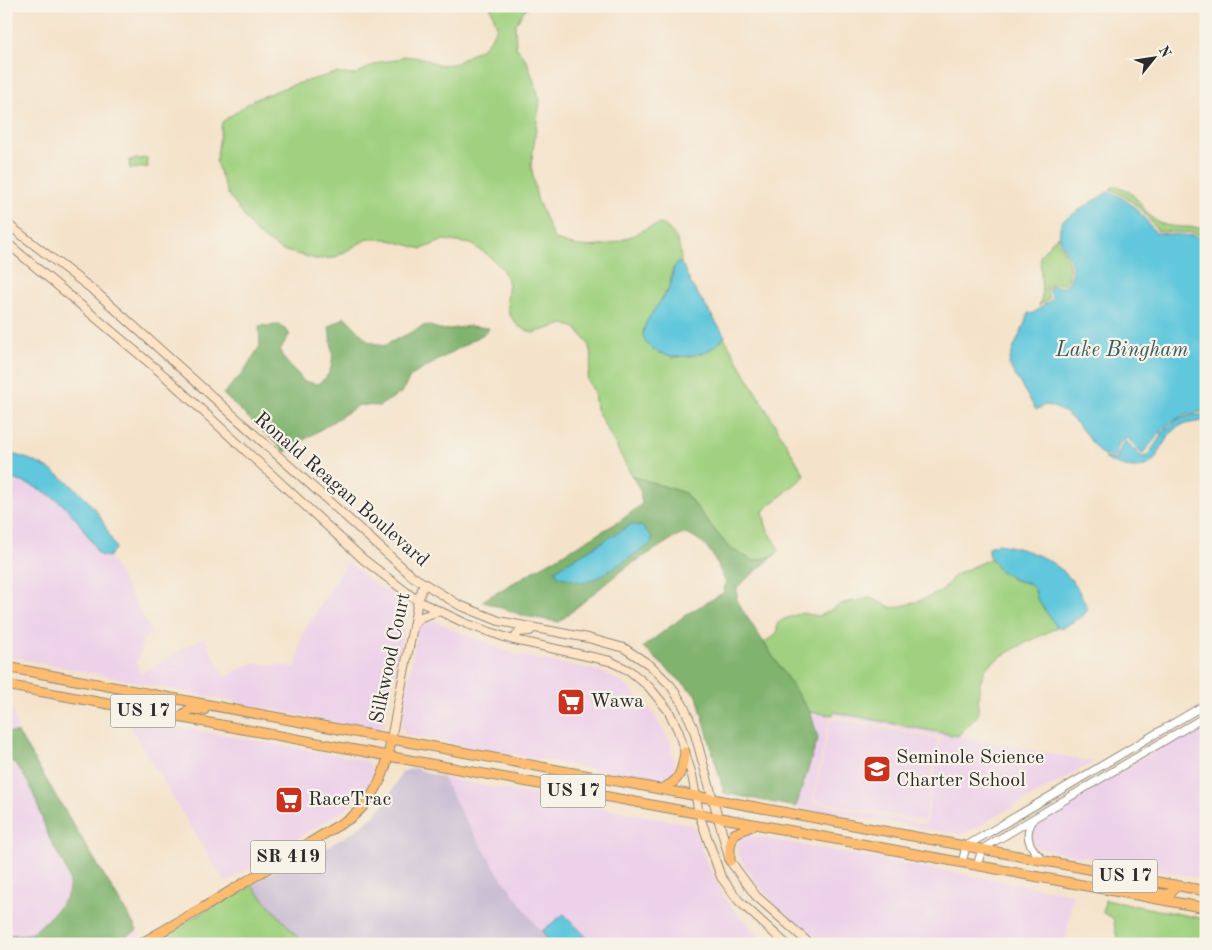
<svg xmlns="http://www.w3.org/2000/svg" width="1212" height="950" font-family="'Old Standard TT',serif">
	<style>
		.built { fill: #edd1e9 }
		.industrial { fill: #ccbfd4 }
		.green { fill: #a1d180; stroke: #667e56 }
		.forest { fill: #80b36e; stroke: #566f4c }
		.water { fill: #60c7dc; stroke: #467984 }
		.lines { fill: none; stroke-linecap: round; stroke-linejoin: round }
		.tertiary-casing { stroke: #90877a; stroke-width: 9 }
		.secondary-casing { stroke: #90877a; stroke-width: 10 }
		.primary-casing { stroke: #90877a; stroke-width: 11 }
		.tertiary { stroke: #fff; stroke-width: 7 }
		.secondary { stroke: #fee4c6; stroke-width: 8 }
		.primary { stroke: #fdbc70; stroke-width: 9 }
		.labels { text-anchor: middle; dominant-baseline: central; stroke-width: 4.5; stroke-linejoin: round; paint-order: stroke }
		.shield { fill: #f7f3e8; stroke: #686764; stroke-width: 1 }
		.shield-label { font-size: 19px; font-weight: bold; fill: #2b2b2b }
		.street-label { font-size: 20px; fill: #2b2b2b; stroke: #f7f3e8 }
		.poi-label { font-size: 20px; fill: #2b2b2b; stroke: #f7f3e8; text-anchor: start }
		.water-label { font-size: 21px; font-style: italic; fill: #3b5a60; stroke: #f7f3e8 }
	</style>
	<rect width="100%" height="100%" fill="#f7f3e8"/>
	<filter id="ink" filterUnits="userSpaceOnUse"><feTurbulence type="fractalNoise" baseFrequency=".02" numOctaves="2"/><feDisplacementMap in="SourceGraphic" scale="10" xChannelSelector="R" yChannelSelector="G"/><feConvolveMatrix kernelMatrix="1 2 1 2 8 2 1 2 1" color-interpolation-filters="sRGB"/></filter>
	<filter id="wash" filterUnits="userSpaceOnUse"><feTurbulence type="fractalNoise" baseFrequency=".0096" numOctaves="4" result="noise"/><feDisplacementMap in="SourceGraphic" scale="20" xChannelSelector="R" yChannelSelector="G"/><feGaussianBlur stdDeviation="1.12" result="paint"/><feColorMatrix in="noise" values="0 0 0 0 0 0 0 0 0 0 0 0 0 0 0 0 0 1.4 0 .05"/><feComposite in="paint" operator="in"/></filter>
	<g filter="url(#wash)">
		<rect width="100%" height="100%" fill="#f4e3ca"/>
		<path class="built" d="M6,478L21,481L53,495L83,526L99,555L109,556L152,633L140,641L143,645L137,662L140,674L204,637L225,678L251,663L296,667L302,635L347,562L376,585L400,596L408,607L383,727L377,730L339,723L6,656Z
			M427,617L460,633L517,655L600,671L622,682L649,707L670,742L675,764L673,779L668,783L407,735L402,726L418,624Z
			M6,695L9,696L18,733L6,732Z
			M809,712L830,715L812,802L923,824L926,822L941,737L833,715L834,712L1094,762L962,835L796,807L818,738Z
			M124,717L364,760L370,765L374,778L370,787L348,808L225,883Z
			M831,718L938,739L924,821L814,800Z
			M1205,722L1206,879L1036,848L1031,838L1035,821Z
			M6,757L22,774L37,801L48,835L64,867L69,884L68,895L42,927L30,934L6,936Z
			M443,778L693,825L706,862L727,902L767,944H593L575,925L542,931L548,941L499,874L463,816Z
			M739,834L1073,894L1065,944H825L775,905L753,878L738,854Z
			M137,930L142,939L133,944H114Z"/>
		<path class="industrial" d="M414,768L443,778L463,816L499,874L550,944H304L251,885L296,858L321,851L354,831L374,816L388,799L402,772Z"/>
		<path class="green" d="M490,6H530L525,9L515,25L516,47L527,61L540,100L531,165L537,199L554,239C580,250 603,249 629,237C641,232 649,226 662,224C677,233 681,246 681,264L678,262L672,270L670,286L646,324L672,358C690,355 713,354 724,337L805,476L763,511L766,526L779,550L775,555L754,561L729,548L685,493L632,476L596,409L594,392L587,379L592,358L588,343L576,328L564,324L533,333L518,326L509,314L507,300L509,283L502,269L488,255L471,244L444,240L422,249L386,239H367L334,258L316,259L281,250L256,233L228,194L216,162L222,122L253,100L289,86L336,73L354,75L380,62L396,60L403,56L422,58L439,65L454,64L482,48L490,40L497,26Z
			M147,158L148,167L130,169L129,160Z
			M1115,186C1139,191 1140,210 1156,221C1168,229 1188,226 1202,228L1206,230V238L1195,233L1158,231C1144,212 1132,198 1110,189Z
			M1057,236C1062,252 1078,270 1064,285L1056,282L1046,288L1049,298L1039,306L1042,297L1040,256Z
			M991,558L999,570L1015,580L1028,583L1035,590L1037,599L1058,627C1042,636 993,656 985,670C978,683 978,700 978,715L958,736L834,712L833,715L809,712L764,643L777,633V624L784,619L802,613L819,616L844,603L870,598L893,608L913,603L941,592L955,575Z
			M251,885L304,944H146Z
			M1105,900L1206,919V944H1118L1113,918L1103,913Z"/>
		<path class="forest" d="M345,317L368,341L383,346L426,325L443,330L470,326L489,328L487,332L411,376L401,393L379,406L359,405L285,452L223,394L242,374L260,346L259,326L280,325L290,334L280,350C283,363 297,370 303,381L317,384C340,372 331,347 329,327Z
			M632,476L685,493L729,548L754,561L775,555L737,587V602L811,714L818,738L796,807L724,793L697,696L643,647L687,614L723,593L726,583C716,562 708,535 680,534L622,570L559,622L524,616L482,601L620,521L642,504L640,490Z
			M6,732L18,733L137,930L114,944H6V936C14,934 21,935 29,934C37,932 66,901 68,893C74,875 56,853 49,837C37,809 33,776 6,757Z"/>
		<path class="water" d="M1109,191C1131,200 1142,215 1156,233L1195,236L1206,241V412C1170,413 1164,430 1142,454L1128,438L1119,443L1116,458L1102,455C1084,435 1074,410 1045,405L1036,410L1009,365C1011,347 1024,331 1028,313L1032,314L1053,298L1048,289C1054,284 1057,285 1064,288C1082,269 1066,258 1060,238C1059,233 1060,227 1061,222Z
			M678,262L683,266L691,284L725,336C711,357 674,363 653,349C648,346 643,340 643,334C645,315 663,303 670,286C674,276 670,272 678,262Z
			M1193,415H1206V420C1196,423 1185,422 1176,428C1165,437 1162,449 1154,460C1142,474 1117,467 1104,458L1117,460L1122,444L1126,441L1141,456L1147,457L1164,431L1178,419Z
			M6,453C41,459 70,480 93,507C103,518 108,535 116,548L108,557L99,555C77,514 54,487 6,478Z
			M632,524L642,527L652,537L651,544L599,577L584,583L558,576L555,570Z
			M998,544C1028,549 1060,560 1077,588C1082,595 1084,603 1088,609L1084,615L1062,628L1056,626L1037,599L1035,590L1028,583L1015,580L999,570L990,557L988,547Z
			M564,914L593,944H550L542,931Z"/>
	</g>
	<g filter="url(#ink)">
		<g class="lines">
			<defs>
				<path id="tertiary" d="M1033,820C1022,837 1031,850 1045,861
					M962,863L966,846L1206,704
					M977,866L982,849L1206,716"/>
				<path id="secondary" d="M6,223L97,293L412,576L459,605L499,621L588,638L624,648L650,665L671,686L683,705L693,727L730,861L756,896L810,944
					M6,242L166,377L363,559L418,601L467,624L510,639L610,661L630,671L649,687L668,710L678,730L692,775L699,814L721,877L739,901L786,944
					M413,626L421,617L439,611
					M514,639L519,632L530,631
					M391,739L418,601L424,583"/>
				<path id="primary" d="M6,667L1206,891
					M6,685L1206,908
					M180,717L190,709L204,710
					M565,789L569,781L592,786L599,778
					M660,789C680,783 682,771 685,752
					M730,861V846L734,834L754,825
					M1119,887L1163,894H1170L1176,885
					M140,944L206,906L352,817C377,796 387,771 391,739"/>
			</defs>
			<use href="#tertiary" class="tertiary-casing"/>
			<use href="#secondary" class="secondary-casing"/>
			<use href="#primary" class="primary-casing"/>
			<use href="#tertiary" class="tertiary"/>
			<use href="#secondary" class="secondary"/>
			<use href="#primary" class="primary"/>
		</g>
	</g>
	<defs>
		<symbol id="supermarket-square" viewBox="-11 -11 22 22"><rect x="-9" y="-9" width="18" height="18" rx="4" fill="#c8321e" stroke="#f7f3e8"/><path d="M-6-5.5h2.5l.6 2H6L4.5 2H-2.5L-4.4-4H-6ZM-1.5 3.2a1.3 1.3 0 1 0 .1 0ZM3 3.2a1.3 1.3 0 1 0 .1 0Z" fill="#fff"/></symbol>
		<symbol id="school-square" viewBox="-11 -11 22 22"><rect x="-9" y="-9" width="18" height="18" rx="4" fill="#c8321e" stroke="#f7f3e8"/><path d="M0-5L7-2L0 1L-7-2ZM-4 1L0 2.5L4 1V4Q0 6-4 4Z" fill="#fff"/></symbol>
	</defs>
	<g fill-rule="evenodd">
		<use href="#supermarket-square" x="555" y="686" width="32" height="32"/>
		<use href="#school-square" x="861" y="753" width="32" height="32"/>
		<use href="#supermarket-square" x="273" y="784" width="32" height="32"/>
	</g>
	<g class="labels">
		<g class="shield">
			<rect x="110.5" y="694.5" width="65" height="33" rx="4"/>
			<rect x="540.5" y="774.5" width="65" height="33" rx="4"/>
			<rect x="250.5" y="840.5" width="75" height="33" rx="4"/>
			<rect x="1092.5" y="859.5" width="65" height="33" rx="4"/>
		</g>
		<g class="shield-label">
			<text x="143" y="711">US 17</text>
			<text x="573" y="791">US 17</text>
			<text x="288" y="857">SR 419</text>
			<text x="1125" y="876">US 17</text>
		</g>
		<g class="street-label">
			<text transform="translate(341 490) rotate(41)">Ronald Reagan Boulevard</text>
			<text transform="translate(391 658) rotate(-78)">Silkwood Court</text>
		</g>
		<g class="poi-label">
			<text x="590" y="702">Wawa</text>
			<text x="896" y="758">Seminole Science<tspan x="896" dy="23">Charter School</tspan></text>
			<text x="308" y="800">RaceTrac</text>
		</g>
		<g class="water-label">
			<text x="1122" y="350">Lake Bingham</text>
		</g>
	</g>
	<rect width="1212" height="950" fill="none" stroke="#f7f3e8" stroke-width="25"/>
	<g transform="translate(1154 58) rotate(60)" stroke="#f7f3e8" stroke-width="4" paint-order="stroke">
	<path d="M0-4L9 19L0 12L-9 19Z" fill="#2b2b2b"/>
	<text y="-8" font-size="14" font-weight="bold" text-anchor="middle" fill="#2b2b2b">N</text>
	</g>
</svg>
